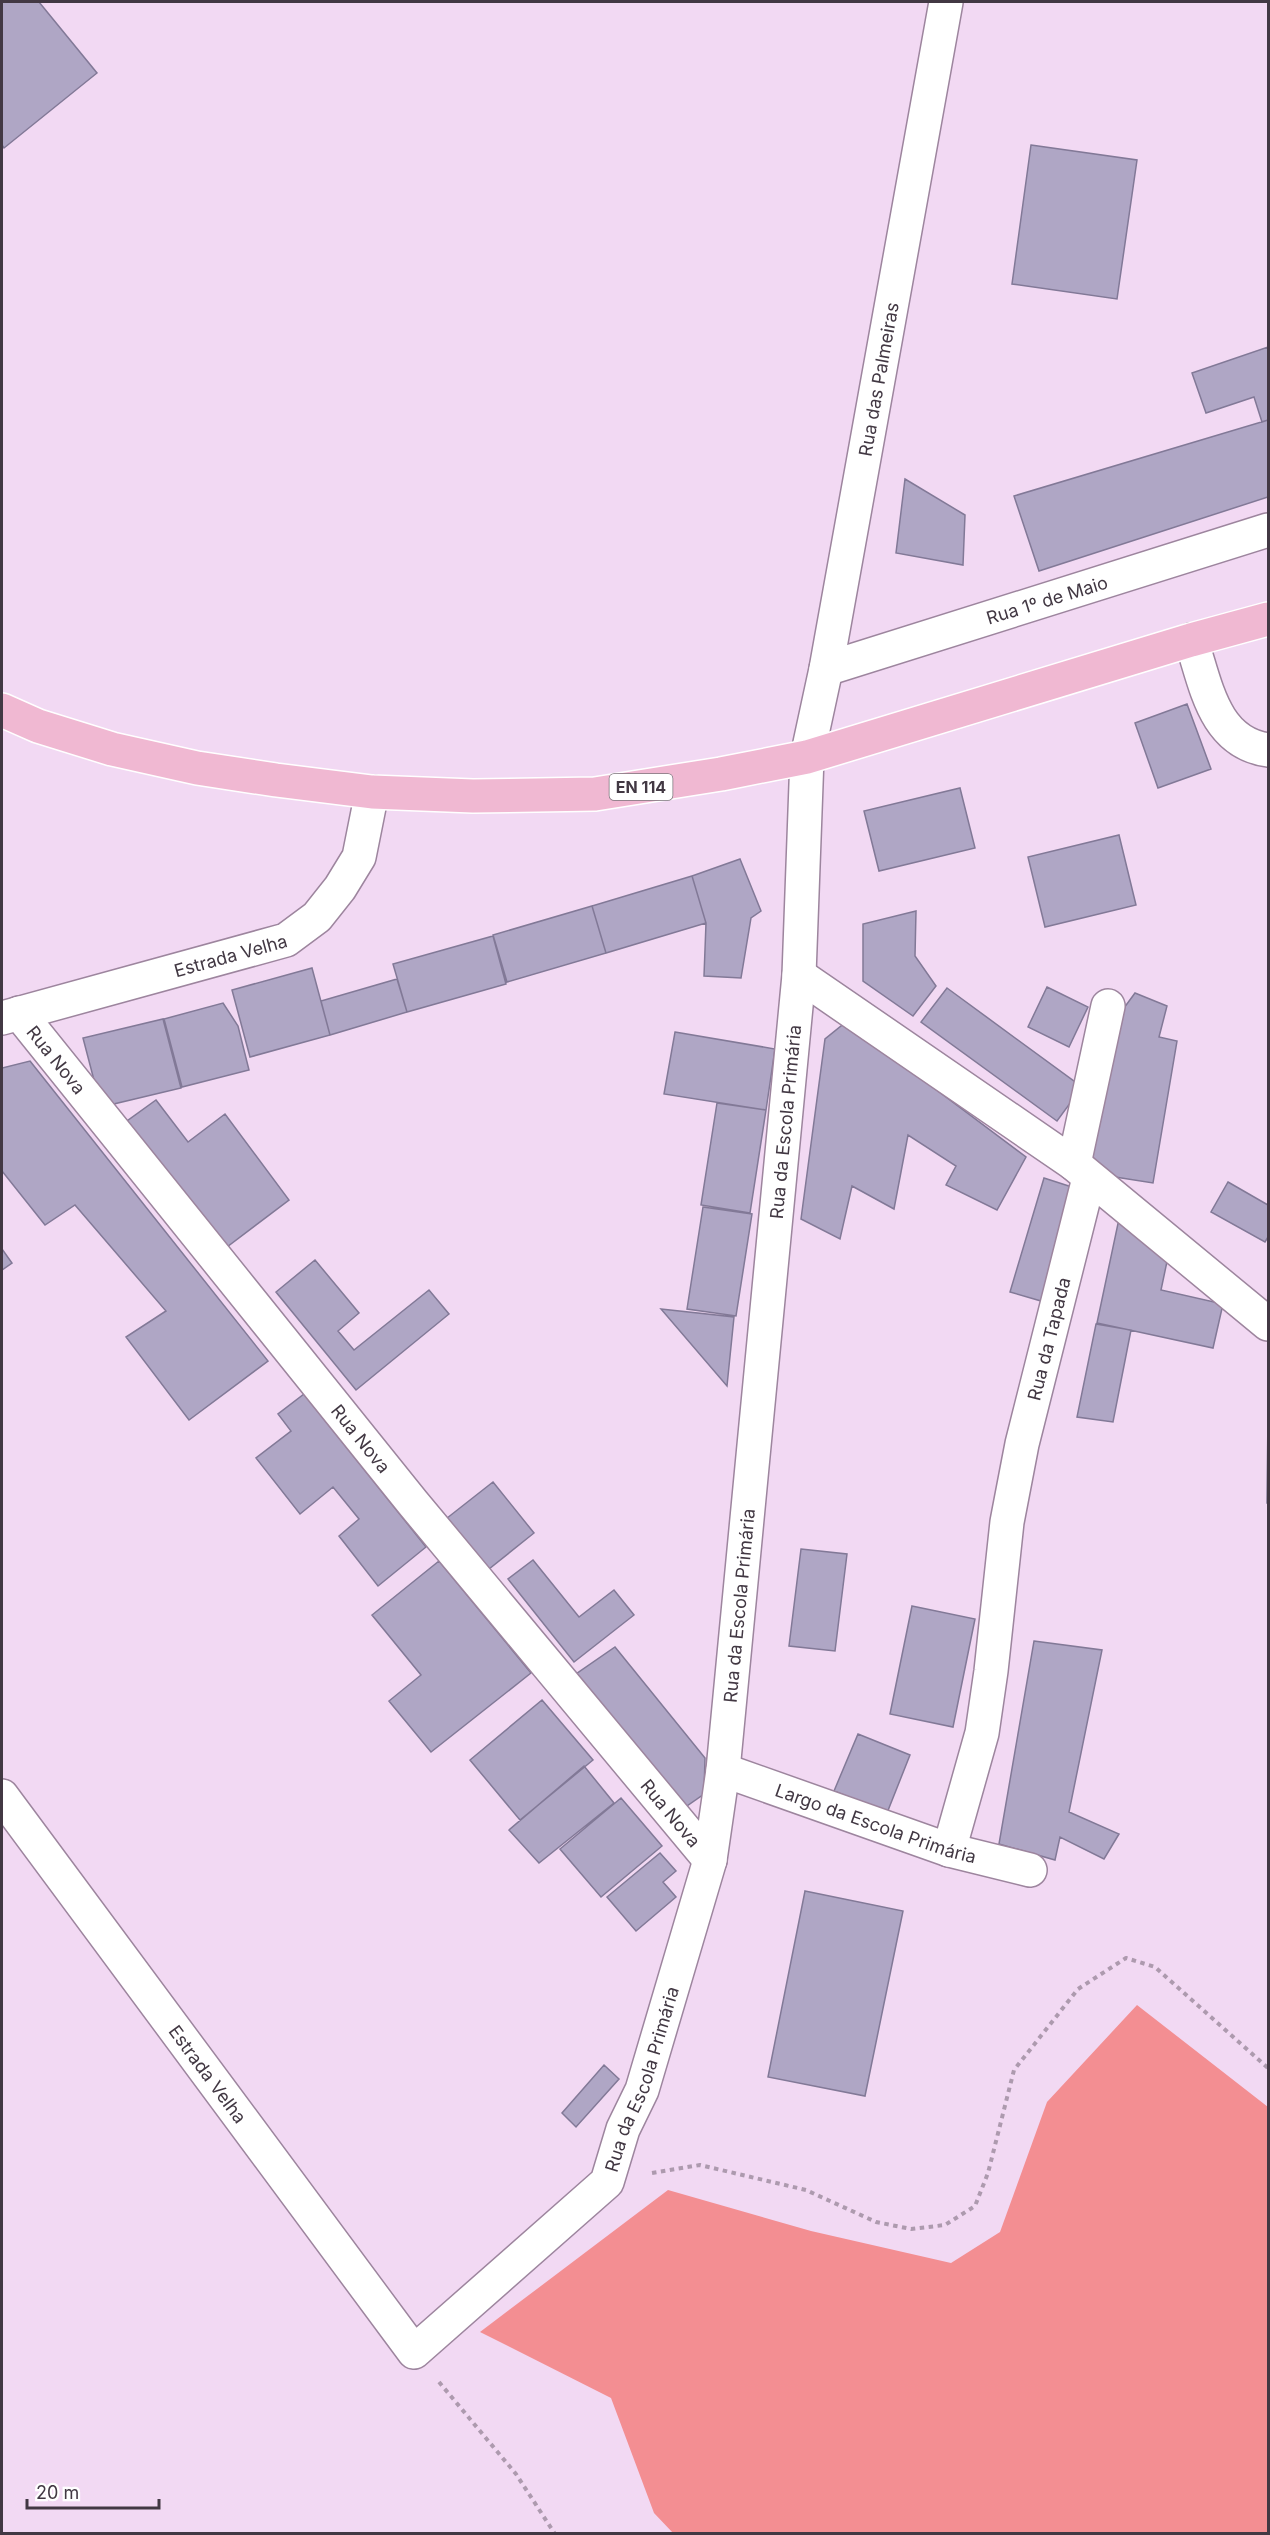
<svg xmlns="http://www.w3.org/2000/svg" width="1270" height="2535" font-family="Inter,sans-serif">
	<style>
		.green { fill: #f38e92 }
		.building { fill: #afa6c5; stroke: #827997; stroke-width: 1.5 }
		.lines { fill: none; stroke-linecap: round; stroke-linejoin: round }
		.minor-casing { stroke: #9d859e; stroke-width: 36 }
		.major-casing { stroke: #fff; stroke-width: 36 }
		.path { stroke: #ad9aae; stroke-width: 4; stroke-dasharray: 4.5 4.5; stroke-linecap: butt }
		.minor { stroke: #fff; stroke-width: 33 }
		.major { stroke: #f0b8d2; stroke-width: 33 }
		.labels { text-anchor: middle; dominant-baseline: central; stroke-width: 4.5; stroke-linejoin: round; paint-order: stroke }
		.shield { fill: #fff; stroke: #7b747b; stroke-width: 1.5 }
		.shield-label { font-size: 16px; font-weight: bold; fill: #423843 }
		.street-label { font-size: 18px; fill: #423843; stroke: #fff }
	</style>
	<rect width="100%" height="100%" fill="#f2d9f3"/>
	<path class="green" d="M1137,2005L1268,2107V2533H673L654,2513L611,2398L480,2332L668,2190L811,2231L951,2263L1000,2232L1047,2102Z"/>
	<path class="building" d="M2,2H39L97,73L4,148L2,145Z
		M1031,145L1137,160L1117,299L1012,284Z
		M1268,347V420L1262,422L1254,397L1206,413L1192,373Z
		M1268,420V497L1039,571L1014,496Z
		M905,479L965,515L963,565L896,553Z
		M1187,704L1211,769L1158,788L1135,723Z
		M960,788L975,848L879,871L864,811Z
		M1119,835L1136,905L1045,927L1028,857Z
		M740,859L761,911L751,918L741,978L704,976L706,923L692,876Z
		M692,876L706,923L606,953L592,906Z
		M592,906L606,953L507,982L493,935Z
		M916,911L915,956L936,986L913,1016L863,981V924Z
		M493,936L506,984L407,1012L393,964Z
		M312,968L330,1035L250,1057L232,990Z
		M397,979L407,1012L330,1035L321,1001Z
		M1047,987L1088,1007L1069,1047L1028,1027Z
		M947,988L1082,1087L1057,1121L921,1022Z
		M1135,993L1167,1006L1159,1037L1177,1041L1153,1183L1090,1173L1110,1027Z
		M223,1003L238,1026L249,1070L182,1087L164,1019Z
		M163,1019L181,1088L101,1107L83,1038Z
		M846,1022L1026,1157L997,1210L946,1185L956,1166L908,1135L894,1209L852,1186L840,1239L801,1219L825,1039Z
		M675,1032L775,1049L766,1110L664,1094Z
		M30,1061L268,1361L189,1420L126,1337L166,1311L75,1205L45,1225L2,1171V1068Z
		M156,1100L188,1142L225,1114L289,1200L223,1250L127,1121Z
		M717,1103L766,1110L750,1213L701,1205Z
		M1044,1178L1075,1188L1041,1301L1010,1292Z
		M1228,1182L1268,1205V1237L1265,1242L1211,1212Z
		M703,1207L752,1214L736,1316L687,1309Z
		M1120,1214L1169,1252L1161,1290L1223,1304L1213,1348L1097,1323Z
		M2,1249L12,1263L2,1270Z
		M315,1260L359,1313L338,1331L354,1350L429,1290L449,1314L356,1390L276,1292Z
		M661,1309L734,1317L727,1386Z
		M1096,1324L1131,1330L1113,1422L1077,1417Z
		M304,1394L426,1547L378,1586L339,1536L359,1519L333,1487L300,1514L256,1458L291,1431L278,1414Z
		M1268,1414V1503H1267Z
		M493,1482L534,1533L484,1573L442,1522Z
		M801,1549L847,1554L835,1651L789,1646Z
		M533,1560L579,1617L614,1590L634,1615L574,1662L508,1579Z
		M439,1561L531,1673L431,1752L389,1701L421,1675L372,1615Z
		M912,1606L975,1619L953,1727L890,1714Z
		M1034,1641L1102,1650L1069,1812L1119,1834L1104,1859L1060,1837L1055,1860L999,1844Z
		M615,1647L705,1758L704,1794L684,1808L576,1674Z
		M542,1700L593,1760L520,1820L470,1760Z
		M858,1734L910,1755L887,1813L834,1791Z
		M584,1766L614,1803L539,1863L509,1830Z
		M621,1798L662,1846L601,1897L560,1849Z
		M660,1853L676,1871L663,1882L676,1897L636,1931L607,1897Z
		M805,1891L903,1911L865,2096L768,2077Z
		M604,2065L619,2079L576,2127L562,2113Z"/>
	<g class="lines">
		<defs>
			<g id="minor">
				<path d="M1191,640C1206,684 1213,742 1268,750"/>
				<path d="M826,669L1268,530"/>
				<path d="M799,975L1074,1164L1268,1324"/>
				<path id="s1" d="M19,1013L413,1503L710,1860"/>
				<path id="s2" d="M2,1018L286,940L317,917L340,888L359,857L372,792"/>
				<path d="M1074,1164L1108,1006"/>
				<path id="s3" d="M723,1770L949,1850L1030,1870"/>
				<path id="s4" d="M2,1796L414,2352L607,2182L623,2129L642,2090L710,1860L723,1770L799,975L807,757L826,669L946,2"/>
				<path id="s5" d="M949,1850L982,1733L991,1671L1007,1522L1022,1444L1089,1178"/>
			</g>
			<path id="major" d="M2,710L38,726L112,749L197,768L276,780L372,792L473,796L595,794L721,774L807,757L1191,640L1268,619"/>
		</defs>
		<use href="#minor" class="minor-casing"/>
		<use href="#major" class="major-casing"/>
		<path class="path" d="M652,2173L700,2165L806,2190L876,2222L911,2229L945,2225L975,2206L988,2173L1014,2070L1078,1989L1126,1958L1155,1967L1268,2068
			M439,2382L516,2474L555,2534"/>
		<use href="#minor" class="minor"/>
		<use href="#major" class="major"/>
	</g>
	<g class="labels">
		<rect class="shield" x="609.5" y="774" width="63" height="26" rx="4.5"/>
		<g class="shield-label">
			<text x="641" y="787">EN 114</text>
		</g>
		<g class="street-label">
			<text stroke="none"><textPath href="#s4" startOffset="2780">Rua das Palmeiras</textPath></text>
			<text transform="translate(1047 600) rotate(-17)">Rua 1º de Maio</text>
			<text stroke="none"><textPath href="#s2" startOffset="237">Estrada Velha</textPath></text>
			<text stroke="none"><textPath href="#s1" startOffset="60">Rua Nova</textPath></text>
			<text stroke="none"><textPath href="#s4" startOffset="2030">Rua da Escola Primária</textPath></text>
			<text stroke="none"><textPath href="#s5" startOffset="522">Rua da Tapada</textPath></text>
			<text stroke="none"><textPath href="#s1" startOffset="546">Rua Nova</textPath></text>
			<text stroke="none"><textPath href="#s4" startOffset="1544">Rua da Escola Primária</textPath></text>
			<text stroke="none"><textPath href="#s1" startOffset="1032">Rua Nova</textPath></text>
			<text stroke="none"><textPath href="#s3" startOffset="162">Largo da Escola Primária</textPath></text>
			<text stroke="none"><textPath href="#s4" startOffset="346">Estrada Velha</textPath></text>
			<text stroke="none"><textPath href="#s4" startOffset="1058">Rua da Escola Primária</textPath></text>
		</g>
	</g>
	<rect width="1270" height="2535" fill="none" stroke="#423843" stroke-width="6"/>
	<path d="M27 2499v9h132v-9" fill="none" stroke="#423843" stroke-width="3"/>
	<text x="36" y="2499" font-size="18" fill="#423843" stroke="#ffffff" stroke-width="4.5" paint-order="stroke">20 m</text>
</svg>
